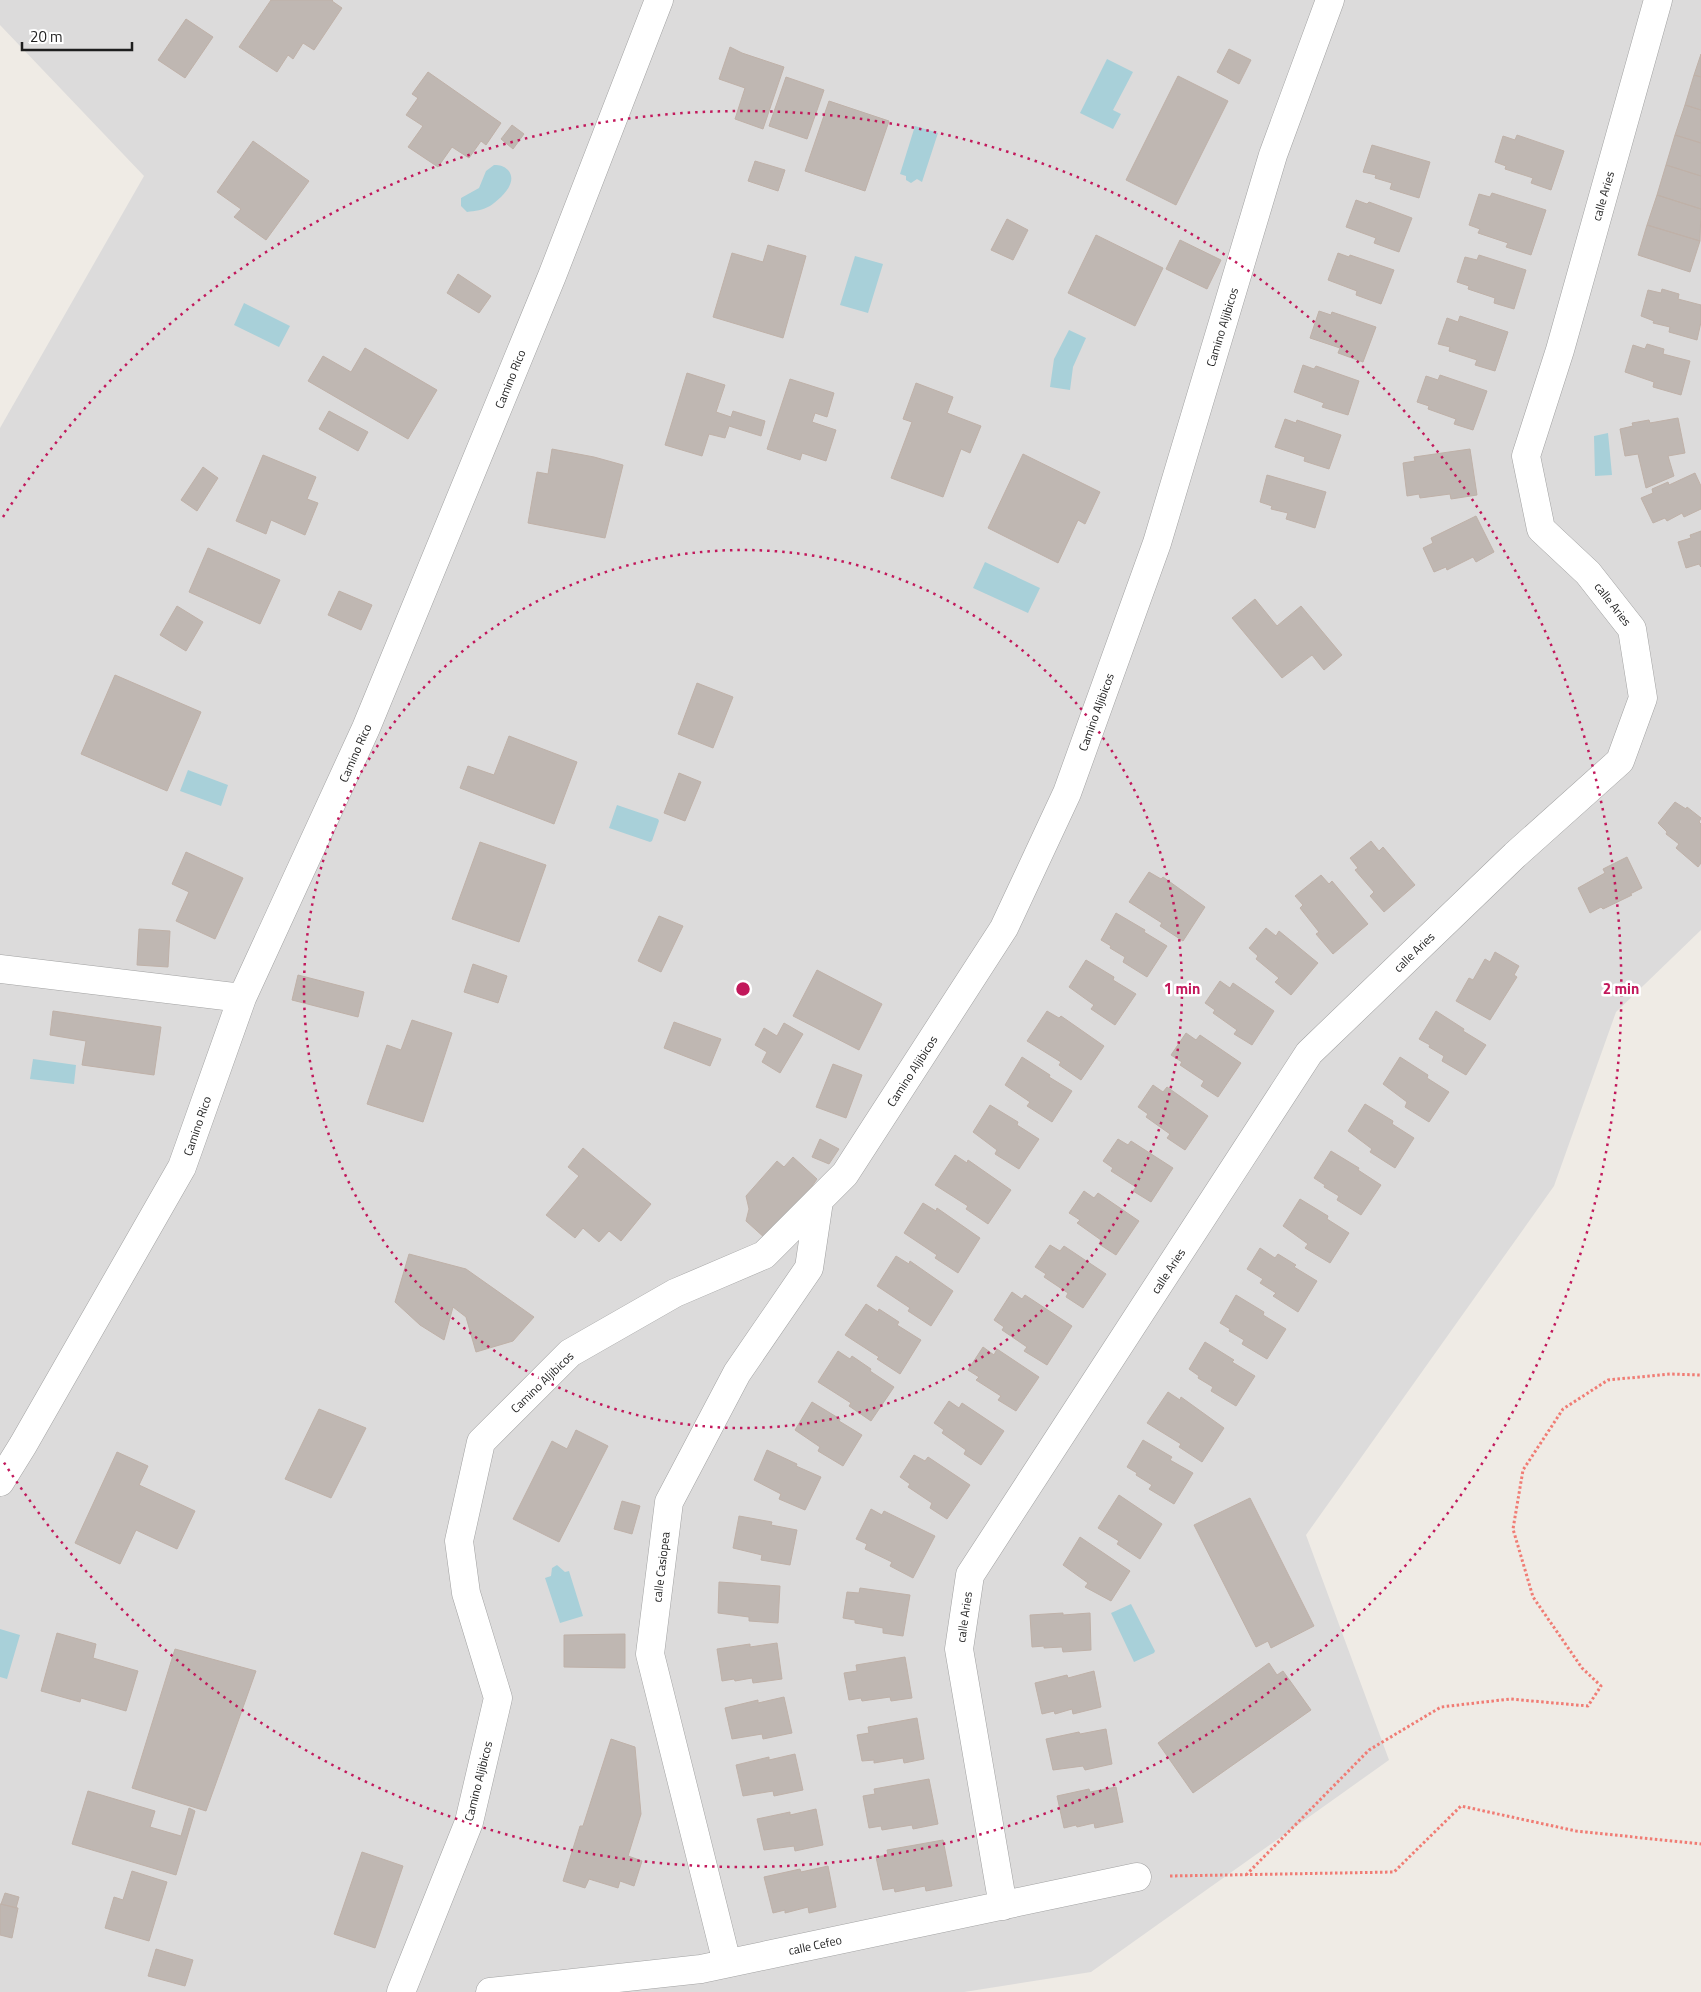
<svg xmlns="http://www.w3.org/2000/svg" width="1701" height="1992" font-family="'Titillium Web',sans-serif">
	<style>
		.residential { fill: #dcdbdb }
		.water { fill: #a8d0d9 }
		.building { fill: #bfb7b2; stroke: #bfb1a8 }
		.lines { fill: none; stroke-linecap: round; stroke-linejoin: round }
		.minor-casing { stroke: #a2a2a2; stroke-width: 29 }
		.path { stroke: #f07c74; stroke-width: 3; stroke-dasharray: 2.5 2.5; stroke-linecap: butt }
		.minor { stroke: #fff; stroke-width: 28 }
		.ring { fill: none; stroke: #c2185b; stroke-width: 2.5; stroke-dasharray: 2.5 5 }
		.labels { text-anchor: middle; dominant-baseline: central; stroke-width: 5; stroke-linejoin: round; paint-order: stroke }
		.street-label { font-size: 12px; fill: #1e1e1e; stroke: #fff }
		.centre { fill: #c2185b; stroke: #fff; stroke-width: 2.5 }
		.ring-label { font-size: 15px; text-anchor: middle; font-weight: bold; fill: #c2185b; stroke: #fff; stroke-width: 5; stroke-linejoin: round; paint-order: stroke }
	</style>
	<rect width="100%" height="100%" fill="#efebe5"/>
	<path class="residential" d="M0,0H1701V930L1616,1012L1554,1186L1306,1535L1389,1760L1091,1972L964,1992H0V428L144,176L0,25Z"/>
	<path class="water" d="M1107,59L1133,72L1113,110L1121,114L1113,129L1080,113Z
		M915,126L938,133L922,182L917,179L911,183L906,180V176L900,174Z
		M494,165C500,165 504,166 508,170C519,183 500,199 490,206C483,210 475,211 467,212L461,206V198L479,188L486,171Z
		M855,256L883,264L868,313L840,305Z
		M244,303L290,326L279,347L234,325Z
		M1069,330L1086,338L1073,367L1070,390L1050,387L1054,359Z
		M1608,433L1612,475L1595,476L1594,436Z
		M985,562L1040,588L1028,613L973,588Z
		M188,770L228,785L221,806L180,791Z
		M617,805L658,819L659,821L652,841L650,842L609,828Z
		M33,1059L76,1065L74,1084L30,1079Z
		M557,1565L565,1572L569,1571L583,1616L560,1623L545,1578L551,1576L552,1568Z
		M1131,1604L1155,1651L1154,1653L1134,1662L1111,1613Z
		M0,1629L20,1635L7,1679L0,1677Z"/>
	<path class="building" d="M271,0H333L332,1L342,8L314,50L303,43L293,59L288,55L277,72L239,47Z
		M186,19L213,37L185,78L158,60Z
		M730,47L742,53L784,67L763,129L735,119L745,88L719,79Z
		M1229,49L1251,60L1239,84L1217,72Z
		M1701,54V77L1694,75Z
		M428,72L501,123L486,145L481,141L469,158L452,147L438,167L408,147L423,126L406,115L418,98L412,94Z
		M1694,75L1701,77V110L1685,105Z
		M1178,76L1228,101L1176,205L1126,180Z
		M786,77L824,90L807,139L769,126Z
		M829,101L889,121L865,191L805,171Z
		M1685,105L1701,110V143L1675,135Z
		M512,125L524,134L513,149L501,139Z
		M1517,135L1564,151L1551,190L1531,183L1533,178L1505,169L1506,166L1495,162L1503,136L1515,140Z
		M1675,135L1701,143V176L1666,165Z
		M253,141L309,181L266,240L234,217L241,209L217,192Z
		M1372,145L1430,162L1419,198L1390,189L1392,183L1375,178L1376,175L1363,172Z
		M755,161L785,170L778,191L748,181Z
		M1666,165L1701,176V209L1657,195Z
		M1492,193L1546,210L1531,255L1506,247L1508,243L1478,233L1480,229L1469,225L1479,194L1490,197Z
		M1657,195L1701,209L1700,241L1647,225Z
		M1356,200L1367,204L1369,202L1412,218L1399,252L1374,243L1376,238L1346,227Z
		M1007,219L1028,230L1013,260L991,250Z
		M1647,225L1700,241L1690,272L1638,255Z
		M1096,235L1163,268L1135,326L1068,293Z
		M1180,240L1221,260L1207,289L1166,269Z
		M768,245L806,256L783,338L713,317L732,253L763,262Z
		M1338,253L1349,257L1350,255L1394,270L1381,304L1356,295L1357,291L1328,280Z
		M1479,255L1526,270L1514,309L1494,303L1495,298L1468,289L1469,286L1457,282L1465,257L1477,260Z
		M458,274L491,296L479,313L447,293Z
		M1662,289L1679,294L1678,299L1701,305V322L1697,340L1669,332L1670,327L1653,323L1654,321L1641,316L1648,290L1661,293Z
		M1319,311L1331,315L1332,312L1376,327L1363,362L1338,353L1340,348L1310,338Z
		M1460,316L1508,332L1495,371L1475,365L1477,360L1449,351L1450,347L1438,344L1447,318L1458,322Z
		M1647,344L1664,349L1663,354L1690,361L1681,395L1653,387L1654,382L1625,372L1633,345L1645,349Z
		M365,348L437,390L408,439L308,381L323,356L351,372Z
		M1303,365L1314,369L1316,366L1359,381L1348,415L1322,407L1324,403L1294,392Z
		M687,373L725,385L716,412L731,417L733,411L765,421L761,436L729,426L725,438L709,434L702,456L665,445Z
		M1440,375L1487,391L1473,430L1454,424L1456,419L1428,409L1429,406L1417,402L1426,376L1438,380Z
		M790,379L834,393L827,417L815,413L812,422L836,430L826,461L802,453L800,460L767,449Z
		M916,383L953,397L947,413L981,426L970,453L961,449L943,497L891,478L912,422L903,419Z
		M329,411L368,432L358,451L319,429Z
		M1678,418L1685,453L1668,456L1674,476L1646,488L1638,454L1625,456L1620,429L1633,426L1632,423L1649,420L1650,423Z
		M1285,419L1296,423L1297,420L1341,435L1329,469L1304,461L1305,457L1275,447Z
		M552,449L594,457L623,465L605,538L528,523L537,472L548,474Z
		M1470,449L1477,495L1451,499L1450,494L1420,498L1419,494L1407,496L1403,463L1415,461L1414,457Z
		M1023,454L1100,492L1085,524L1078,520L1058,563L988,528Z
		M263,455L316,477L307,499L318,503L305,535L271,520L266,534L236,521Z
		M203,467L218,478L197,511L181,500Z
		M1695,473L1701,486V509L1684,517L1682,513L1667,521L1665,518L1653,523L1641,498L1653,493L1652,489L1668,482L1669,485Z
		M1267,475L1326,492L1315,528L1286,519L1288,513L1271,509L1272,506L1260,502Z
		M1476,516L1494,552L1476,562L1473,557L1447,570L1446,567L1434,572L1423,548L1433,543L1431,538Z
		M1701,531V567L1699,564L1686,568L1678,542L1691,538L1690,535Z
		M208,548L280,580L260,624L189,592Z
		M339,591L372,605L361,630L328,615Z
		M1255,599L1277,626L1301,606L1342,655L1324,670L1312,655L1282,678L1232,618Z
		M177,606L203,622L186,651L160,635Z
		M115,675L201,712L167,791L81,754Z
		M697,683L733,697L713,748L678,734Z
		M509,736L577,762L554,824L460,788L468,766L494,775Z
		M679,773L701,782L685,821L664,813Z
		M1675,802L1686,809L1687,807L1701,818L1699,822L1701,824V863L1698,867L1676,848L1679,844L1666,834L1667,832L1658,823Z
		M1371,841L1379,851L1383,847L1415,885L1384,912L1370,896L1374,892L1355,870L1358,868L1350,858Z
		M480,842L546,865L519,942L452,919Z
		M186,852L243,878L215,939L176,921L189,892L172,884Z
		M1627,857L1642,888L1630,894L1632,895L1603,909L1601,907L1590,913L1578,888L1605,873L1603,869Z
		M1149,872L1161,879L1163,877L1205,907L1183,941L1160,926L1162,923L1129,902Z
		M1321,875L1329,884L1332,881L1368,924L1333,954L1316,934L1319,932L1300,908L1303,905L1295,896Z
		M1116,913L1145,930L1144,932L1167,946L1147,977L1123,962L1125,957L1110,948L1111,946L1101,940Z
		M659,916L683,926L661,972L638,961Z
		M1266,928L1276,936L1279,931L1318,963L1291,995L1275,982L1279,978L1256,959L1258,956L1249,948Z
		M139,929L170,931L168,967L137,965Z
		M1495,952L1519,966L1514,975L1517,977L1490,1020L1456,1001L1469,978L1473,980L1485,959L1490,962Z
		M1086,960L1114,977L1113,980L1136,994L1115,1025L1091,1009L1094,1005L1069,987Z
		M473,964L507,976L498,1003L464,992Z
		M817,970L882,1004L859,1050L793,1016Z
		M298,975L364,992L358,1017L292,1000Z
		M1220,981L1230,988L1233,983L1274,1011L1252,1045L1234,1034L1237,1030L1213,1013L1215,1010L1205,1003Z
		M53,1011L161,1027L154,1075L82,1065L86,1041L50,1035Z
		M1047,1011L1059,1018L1061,1016L1104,1046L1081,1080L1059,1065L1061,1062L1027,1041Z
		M1436,1011L1464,1029L1463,1031L1486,1045L1466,1075L1442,1061L1444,1056L1429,1047L1430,1045L1419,1039Z
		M412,1020L452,1033L423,1122L367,1104L387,1045L401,1050Z
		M674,1022L721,1039L710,1066L664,1048Z
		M784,1023L803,1034L780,1073L762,1062L767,1052L755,1045L764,1028L777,1036Z
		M1186,1033L1196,1040L1200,1035L1241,1063L1218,1097L1201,1086L1204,1081L1180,1065L1182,1062L1171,1055Z
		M1022,1057L1050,1075L1049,1077L1072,1091L1052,1122L1027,1106L1030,1102L1005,1085Z
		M1400,1057L1428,1075L1427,1078L1449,1092L1429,1122L1405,1107L1407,1102L1383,1084Z
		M833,1064L862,1075L846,1118L816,1107Z
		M1153,1085L1163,1092L1167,1087L1208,1116L1185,1150L1167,1138L1170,1134L1146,1117L1148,1114L1138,1107Z
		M1365,1104L1393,1121L1392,1124L1414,1138L1395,1168L1370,1152L1372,1149L1348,1131Z
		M990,1105L1018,1122L1017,1125L1039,1139L1019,1169L995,1154L997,1150L973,1132Z
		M820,1139L839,1149L829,1164L812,1157Z
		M1118,1139L1128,1145L1131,1141L1173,1168L1151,1202L1133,1191L1136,1187L1111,1171L1113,1168L1103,1161Z
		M583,1148L651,1204L621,1241L609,1231L599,1242L583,1228L575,1238L546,1215L579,1176L568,1167Z
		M1331,1151L1359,1168L1358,1170L1381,1185L1361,1215L1337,1200L1339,1196L1324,1187L1325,1185L1314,1178Z
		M955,1155L967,1163L968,1160L1011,1190L988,1224L966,1209L968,1206L935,1185Z
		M793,1157L817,1179L795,1210L766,1239L746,1221L749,1209L746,1196L777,1161L784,1167Z
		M1084,1191L1094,1198L1098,1193L1139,1221L1116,1255L1099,1244L1101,1240L1077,1223L1080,1220L1069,1213Z
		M1300,1199L1328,1216L1327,1219L1349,1233L1330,1263L1305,1248L1308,1244L1283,1226Z
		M923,1203L936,1211L937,1208L980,1238L958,1273L935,1258L937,1255L904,1233Z
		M1050,1245L1060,1251L1064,1246L1106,1274L1083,1308L1066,1297L1068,1293L1044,1277L1046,1274L1035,1267Z
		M1260,1248L1275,1258L1278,1254L1296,1265L1294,1267L1317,1281L1298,1312L1273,1296L1276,1293L1260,1283L1263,1279L1247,1269Z
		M409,1254L466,1269L534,1317L513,1341L476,1352L466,1317L453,1307L444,1340L420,1325L395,1302Z
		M896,1256L909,1264L910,1261L953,1291L931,1326L908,1311L910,1308L877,1286Z
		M1012,1292L1022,1299L1025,1295L1072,1326L1047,1365L1024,1351L1027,1347L1002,1330L1004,1327L994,1320Z
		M1236,1295L1264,1312L1263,1315L1286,1329L1267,1359L1242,1344L1244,1340L1229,1331L1230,1329L1220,1323Z
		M866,1304L878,1312L879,1309L899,1322L897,1325L921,1340L900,1374L877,1359L879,1357L845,1335Z
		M1205,1342L1234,1360L1232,1362L1255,1376L1236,1406L1211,1391L1213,1387L1198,1378L1199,1376L1189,1369Z
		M983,1347L994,1355L997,1349L1039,1377L1016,1411L998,1400L1001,1396L976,1380L979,1377L968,1370Z
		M838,1351L850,1359L852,1356L871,1369L870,1371L894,1387L871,1421L849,1406L851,1403L818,1382Z
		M1168,1392L1180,1400L1181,1397L1224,1428L1202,1462L1179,1447L1181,1444L1147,1423Z
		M949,1401L959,1408L962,1403L1004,1431L981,1465L964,1454L966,1450L942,1433L944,1430L934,1423Z
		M812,1402L840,1419L839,1421L862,1435L843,1466L818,1451L820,1447L795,1430Z
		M319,1409L366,1428L331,1498L285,1479Z
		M576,1430L608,1446L559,1542L513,1519L552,1441L567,1449Z
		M1143,1440L1172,1457L1170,1460L1193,1473L1174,1504L1149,1489L1152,1485L1136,1475L1137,1473L1127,1467Z
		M767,1450L797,1464L796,1466L821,1477L805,1510L779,1499L781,1494L754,1480Z
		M117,1452L148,1466L139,1485L195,1511L177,1549L136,1530L120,1564L75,1543Z
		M914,1455L925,1461L928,1457L970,1485L947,1519L930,1508L932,1503L908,1487L910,1484L900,1477Z
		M1119,1495L1162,1524L1140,1559L1117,1544L1119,1541L1098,1528Z
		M1250,1498L1314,1626L1271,1648L1268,1641L1256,1647L1194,1525Z
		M622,1501L640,1506L632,1534L614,1529Z
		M871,1509L882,1515L884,1511L935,1536L913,1578L890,1566L892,1562L865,1549L867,1544L856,1539Z
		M739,1516L772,1522L771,1525L797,1530L790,1565L761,1560L762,1555L733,1548Z
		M1080,1537L1130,1571L1111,1601L1085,1587L1088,1583L1063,1565Z
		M719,1582L780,1586L778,1623L749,1621V1617L718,1613Z
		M860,1588L910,1595L903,1636L883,1633V1628L855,1623V1620L843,1618L847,1592L859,1593Z
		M1063,1613V1615L1090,1613L1091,1650L1063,1652L1062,1647L1044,1648V1646L1032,1647L1030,1615Z
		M57,1633L96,1644L93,1658L138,1671L126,1711L81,1698L80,1702L41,1691Z
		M625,1634V1668L564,1667V1635Z
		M777,1643L782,1679L753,1683L752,1678L735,1681L734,1679L722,1681L717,1649L750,1644V1647Z
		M175,1649L256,1671L206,1811L132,1788Z
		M905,1657L912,1698L891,1701L890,1697L862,1701L861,1698L849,1700L844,1673L857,1671L856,1665Z
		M1269,1663L1277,1675L1283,1671L1311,1710L1193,1793L1158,1743Z
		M1094,1671L1101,1707L1073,1714L1072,1709L1055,1714L1054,1711L1042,1714L1035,1683L1067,1675L1068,1678Z
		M784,1697L792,1733L763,1739L762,1734L732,1739L725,1708L758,1700V1703Z
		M917,1718L924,1759L904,1763L903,1758L874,1763V1760L862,1761L857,1735L869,1733L868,1727Z
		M1106,1729L1112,1764L1085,1770L1083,1766L1053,1770L1046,1739L1079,1732L1080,1734Z
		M611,1739L635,1747L641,1814L628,1856L642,1861L634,1886L620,1881L618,1888L589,1879L585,1888L563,1881L580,1826H583Z
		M795,1754L803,1790L774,1796L773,1791L743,1796L736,1765L769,1757V1760Z
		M929,1779L938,1824L913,1829L912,1825L882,1830L881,1826L869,1828L863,1796L875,1794L874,1789Z
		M1116,1787L1123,1822L1095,1828L1094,1823L1077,1827L1076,1825L1064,1828L1057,1796L1089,1789L1090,1792Z
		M88,1791L155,1811L150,1827L181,1836L189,1808L195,1811L176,1875L72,1844Z
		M816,1809L823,1845L795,1851L794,1846L764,1850L757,1819L790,1812V1815Z
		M943,1840L952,1886L926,1891L925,1886L895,1892L894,1888L883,1890L876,1857L888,1855L887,1850Z
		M362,1852L403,1866L375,1948L334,1934Z
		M828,1866L836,1907L809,1913L808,1907L785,1913V1910L773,1913L764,1877L800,1869L801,1872Z
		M132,1871L167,1882L149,1941L105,1928L114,1897L123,1900Z
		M5,1893L19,1897L16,1908L1,1904Z
		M0,1904L18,1908L12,1938L0,1935Z
		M156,1949L193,1960L185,1986L148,1976Z"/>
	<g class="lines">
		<defs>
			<path id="minor" d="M0,969L242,998
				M0,1482L23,1445L182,1167L242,998L366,728L552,276L659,0
				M1003,1906L959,1649L970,1575L1309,1053L1515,855L1620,761L1643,698L1632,629L1588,573L1541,529L1526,456L1560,350L1658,0
				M727,1963L650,1654L669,1502L737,1373L809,1268L819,1201
				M401,1992L469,1822L498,1698L466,1593L459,1541L481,1442L570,1353L675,1293L764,1255L845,1174L1004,928L1067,793L1157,543L1273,155L1330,0
				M490,1992L701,1969L1137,1877"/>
		</defs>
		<use href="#minor" class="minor-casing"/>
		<path class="path" d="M1246,1875L1369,1750L1441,1707L1510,1699L1588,1706L1601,1686L1582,1668L1533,1597L1513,1529L1523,1470L1563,1409L1608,1380L1670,1374L1701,1375
			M1170,1876L1394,1872L1461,1806L1576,1831L1701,1844"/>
		<use href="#minor" class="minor"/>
	</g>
	<g class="ring">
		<circle cx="743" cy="989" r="439"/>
		<path d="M3 517A878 878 0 1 1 3 1461"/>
	</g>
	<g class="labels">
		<g class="street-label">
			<text transform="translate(1603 196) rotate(-74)">calle Aries</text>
			<text transform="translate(1222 327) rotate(-73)">Camino Aljibicos</text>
			<text transform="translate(510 379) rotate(-68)">Camino Rico</text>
			<text transform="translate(1613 604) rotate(52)">calle Aries</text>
			<text transform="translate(1096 712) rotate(-70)">Camino Aljibicos</text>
			<text transform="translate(355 753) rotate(-66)">Camino Rico</text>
			<text transform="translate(1414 952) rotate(-44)">calle Aries</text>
			<text transform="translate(912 1071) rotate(-57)">Camino Aljibicos</text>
			<text transform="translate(197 1126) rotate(-71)">Camino Rico</text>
			<text transform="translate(1168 1271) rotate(-57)">calle Aries</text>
			<text transform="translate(542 1382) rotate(-44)">Camino Aljibicos</text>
			<text transform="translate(661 1567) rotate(-83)">calle Casiopea</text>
			<text transform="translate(964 1617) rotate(-82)">calle Aries</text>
			<text transform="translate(478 1781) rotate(-76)">Camino Aljibicos</text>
			<text transform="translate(815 1945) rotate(-12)">calle Cefeo</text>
		</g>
	</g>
	<circle cx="743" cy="989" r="8" class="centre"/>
	<g class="ring-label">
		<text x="1182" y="994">1 min</text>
		<text x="1621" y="994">2 min</text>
	</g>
	<path d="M22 42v8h110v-8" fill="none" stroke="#1e1e1e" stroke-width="2.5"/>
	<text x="30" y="42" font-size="15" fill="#1e1e1e" stroke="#ffffff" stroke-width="4" paint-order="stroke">20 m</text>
</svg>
